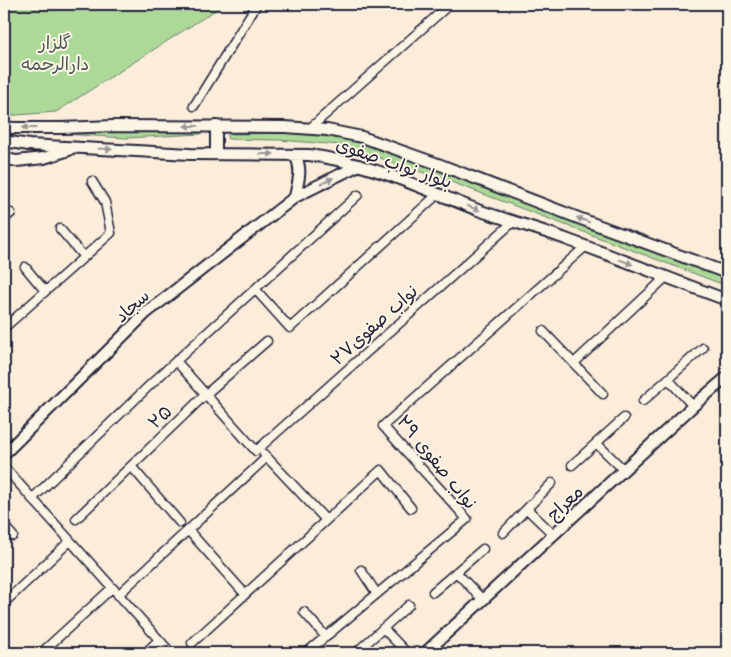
<svg xmlns="http://www.w3.org/2000/svg" width="731" height="657" font-family="'Shantell Sans','Playpen Sans Arabic',sans-serif">
	<style>
		.green { fill: #acd998; stroke: #677e6a }
		.lines { fill: none; stroke-linecap: round; stroke-linejoin: round }
		.street-casing { stroke: #22223b; stroke-width: 11 }
		.secondary-casing { stroke: #22223b; stroke-width: 14 }
		.street { stroke: #fcf5e5; stroke-width: 8 }
		.secondary { stroke: #fcf5e5; stroke-width: 10 }
		.oneway { fill: #9a9698 }
		.labels { text-anchor: middle; dominant-baseline: central; stroke-width: 4; stroke-linejoin: round; paint-order: stroke }
		.park-label { font-size: 18px; fill: #4b5957; stroke: #fcf5e5 }
		.street-label { font-size: 18px; fill: #22223b; stroke: #fcf5e5 }
	</style>
	<rect width="100%" height="100%" fill="#fbedd9"/>
	<filter id="ink" filterUnits="userSpaceOnUse"><feTurbulence type="fractalNoise" baseFrequency=".02" numOctaves="2"/><feDisplacementMap in="SourceGraphic" scale="10" xChannelSelector="R" yChannelSelector="G"/><feConvolveMatrix kernelMatrix="1 2 1 2 8 2 1 2 1" color-interpolation-filters="sRGB"/></filter>
	<g filter="url(#ink)">
		<path class="green" d="M4,4H225L56,112L4,116Z
			M47,131H200L201,134L126,138L47,133Z
			M300,133L358,140L727,277V286L454,183L341,145L279,140L228,139L227,137L229,134Z"/>
		<g class="lines">
			<defs>
				<path id="street" d="M194,106L257,4
					M309,129L450,4
					M4,219L11,213
					M60,229L84,257
					M25,267L45,291
					M255,289L290,328L438,194
					M4,328L111,233L105,202L92,181
					M543,331L603,394
					M176,361L256,451L513,222
					M574,363L665,278
					M668,379L693,406
					M643,401L703,348
					M596,443L624,470
					M264,454L326,520
					M572,465L624,418
					M131,466L180,523
					M4,467L171,653
					M32,499L153,382L358,195
					M527,509L554,535
					M76,519L206,394L267,341
					M4,526L13,536
					M188,530L245,594
					M503,533L552,483
					M361,570L377,594
					M456,572L483,600
					M433,592L483,549
					M118,595L267,457
					M4,603L70,541
					M304,612L326,637
					M383,628L407,653
					M192,643L381,470L411,508
					M360,649L409,605
					M41,653L112,588
					M145,653L159,640
					M306,653L467,519L383,426L586,246"/>
				<path id="secondary" d="M4,127L13,128H62L113,126L285,127L327,130L362,137L438,164L581,219L727,273
					M4,141L29,145L190,154L309,155C368,162 423,189 478,210C509,221 541,229 571,241C624,260 675,281 727,300
					M216,154V126
					M4,158L16,161L44,158L69,150
					M295,197C298,181 303,170 295,155
					M4,454L146,313L295,197L359,165
					M425,653L693,406L727,377"/>
			</defs>
			<use href="#street" class="street-casing"/>
			<use href="#secondary" class="secondary-casing"/>
			<use href="#street" class="street"/>
			<use href="#secondary" class="secondary"/>
		</g>
		<defs><path id="oneway-solid" d="M-6-.8H1V-3.2L6.5 0L1 3.2V.8H-6Z" transform="scale(1.25)"/></defs>
		<g class="oneway">
			<use href="#oneway-solid" transform="translate(191 126) rotate(-180)"/>
			<use href="#oneway-solid" transform="translate(29 128) rotate(180)"/>
			<use href="#oneway-solid" transform="translate(105 149) rotate(3)"/>
			<use href="#oneway-solid" transform="translate(267 154)"/>
			<use href="#oneway-solid" transform="translate(327 181) rotate(-27)"/>
			<use href="#oneway-solid" transform="translate(473 208) rotate(21)"/>
			<use href="#oneway-solid" transform="translate(583 220) rotate(-159)"/>
			<use href="#oneway-solid" transform="translate(626 262) rotate(21)"/>
		</g>
	</g>
	<g class="labels">
		<g class="park-label">
			<text x="55" y="43">گلزار<tspan x="55" dy="21">دارالرحمه</tspan></text>
		</g>
		<g class="street-label">
			<text transform="translate(394 163) rotate(19)">بلوار نواب صفوی</text>
			<text transform="translate(132 306) rotate(-42)">سجاد</text>
			<text transform="translate(374 325) rotate(-42)">۲۷نواب صفوی</text>
			<text transform="translate(160 417) rotate(-44)">۲۵</text>
			<text transform="translate(437 462) rotate(51)">نواب صفوی ۲۹</text>
			<text transform="translate(565 503) rotate(-43)">معراج</text>
		</g>
	</g>
	<rect width="731" height="657" fill="none" stroke="#fcf5e5" stroke-width="20"/>
	<rect x="10" y="10" width="711" height="637" fill="none" stroke="#22223b" stroke-width="2" filter="url(#ink)"/>
</svg>
